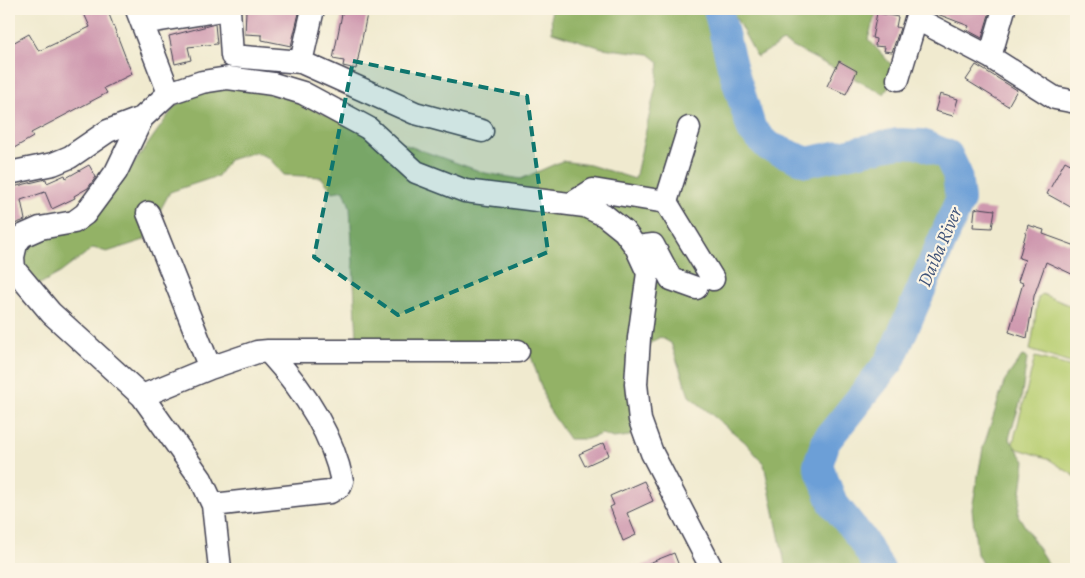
<svg xmlns="http://www.w3.org/2000/svg" width="1085" height="578" font-family="Alegreya,serif">
	<style>
		.green { fill: #bacf74; stroke: #6e7858 }
		.forest { fill: #93b266; stroke: #5a6a50 }
		.lines { fill: none; stroke-linecap: round; stroke-linejoin: round }
		.river { stroke: #6c9fd7; stroke-width: 30 }
		.building { fill: #ce97ae }
		.minor-casing { stroke: #414051; stroke-width: 25 }
		.minor { stroke: #fff; stroke-width: 22 }
		.marked { fill: #0f766e; fill-opacity: 0.2; stroke: #0f766e; stroke-width: 4; stroke-dasharray: 10 6; stroke-linejoin: round }
		.labels { text-anchor: middle; dominant-baseline: central; stroke-width: 4.5; stroke-linejoin: round; paint-order: stroke }
		.water-label { font-size: 19px; font-style: italic; fill: #405479; stroke: #fcf5e5 }
	</style>
	<rect width="100%" height="100%" fill="#fcf5e5"/>
	<filter id="ink" filterUnits="userSpaceOnUse"><feTurbulence type="fractalNoise" baseFrequency=".02" numOctaves="2"/><feDisplacementMap in="SourceGraphic" scale="10" xChannelSelector="R" yChannelSelector="G"/><feConvolveMatrix kernelMatrix="1 2 1 2 8 2 1 2 1" color-interpolation-filters="sRGB"/></filter>
	<filter id="wash" filterUnits="userSpaceOnUse"><feTurbulence type="fractalNoise" baseFrequency=".0096" numOctaves="4" result="noise"/><feDisplacementMap in="SourceGraphic" scale="20" xChannelSelector="R" yChannelSelector="G"/><feGaussianBlur stdDeviation="1.12" result="paint"/><feColorMatrix in="noise" values="0 0 0 0 0 0 0 0 0 0 0 0 0 0 0 0 0 1.4 0 .05"/><feComposite in="paint" operator="in"/></filter>
	<g filter="url(#wash)">
		<rect width="100%" height="100%" fill="#f0eacf"/>
		<path class="green" d="M1042,294L1076,308V365L1030,350C1034,333 1035,316 1038,298Z
			M1035,357L1076,368V384L1070,401H1076V477L1047,458L1012,447Z"/>
		<path class="forest" d="M551,9H709L743,119L764,152L801,167L828,159L895,149L932,155L945,171L953,200L900,318L866,376L814,450L818,506L881,569H786L764,464L745,442L689,396L671,343L660,337L649,344L647,407L630,436L613,438L602,434L587,439H569L548,408L532,359L523,343L364,345L357,338L350,207L344,190L333,192L321,177L284,175L269,158L255,152L229,160L218,176L170,192L144,240L107,252L93,248L60,273L38,285L19,257L29,239L116,189L175,106L201,90L235,83L287,98L350,125L485,173L521,179L562,161L590,165L635,179L657,81L659,62L649,54L602,48L552,32Z
			M731,9H793L798,18C822,5 833,9 858,12L860,9H877L868,39L898,72L884,94L783,42L757,57Z
			M1022,356L1027,358L1021,400L1009,438L1025,461L1018,515L1051,569H985L977,554L972,509L983,448L1005,380Z"/>
		<g class="lines">
			<path class="river" d="M718,9L732,66L752,130L768,146L807,162L898,143L921,144L948,155L957,174L960,200L890,361L826,441L818,465L833,503L861,538L880,569"/>
		</g>
		<g id="blocks">
			<path class="building" d="M82,9H107L132,74L104,88L107,93L31,133L33,137L9,151V45L29,34L39,51L90,27Z
				M276,9H300L291,46L262,40V35L245,34L246,10L275,11Z
				M343,9H368L356,69L343,66L344,61L333,59Z
				M932,9H983L990,11L982,38L967,30L969,26L932,12Z
				M877,13L898,17L896,27L900,28L892,52L884,51L885,47L875,46L876,39L872,38Z
				M215,24L217,44L188,47L191,60L175,64L169,36Z
				M839,61L857,71L846,94L827,86Z
				M976,65L1017,90L1008,106L966,80Z
				M940,94L958,99L953,116L935,111Z
				M1065,161L1076,167V210L1047,194Z
				M89,165L96,177L88,188L74,196L75,198L52,209L45,192L21,200L25,220L9,226V186H17L46,179L47,183L65,175L66,178Z
				M979,208L995,210L992,228L973,227L975,209Z
				M1028,225L1044,230L1043,234L1076,246V276L1046,262L1034,296L1027,338L1009,332L1023,283L1018,281L1025,260L1019,258Z
				M604,443L609,455L585,466L579,454Z
				M644,481L653,501L627,513L636,535L623,541L610,507L614,505L610,496Z
				M674,553L679,566L669,569H634Z"/>
		</g>
	</g>
	<g filter="url(#ink)">
		<use href="#blocks" fill-opacity="0" stroke="#414051" stroke-width="1"/>
		<g class="lines">
			<defs>
				<path id="minor" d="M137,10L169,93
					M917,19L990,57L1055,98L1076,102
					M142,23L229,9L232,56L301,62L313,9
					M990,57L1004,9
					M301,62L415,113L482,131
					M898,79L919,9
					M9,173L53,164L70,157L108,131L142,118
					M666,202L689,128
					M571,204L593,190L666,202L713,279
					M636,247L653,245L671,279L696,288
					M268,351H518
					M210,368L257,352L268,351C301,387 332,432 342,481L340,486L330,492L213,505
					M142,396L210,368L148,213
					M220,569L213,505L201,479L142,396L51,313L14,269L13,257L16,244L22,236L40,228L74,222L85,214L116,172L142,118L169,93L202,82L228,78L273,84L303,93L368,128L416,172L465,191L585,206L604,215L624,231L636,247L648,273L639,338L636,384L640,420L652,453L712,569"/>
			</defs>
			<use href="#minor" class="minor-casing"/>
			<use href="#minor" class="minor"/>
		</g>
	</g>
	<path class="marked" d="M353,61L527,96L548,252L398,315L314,257Z"/>
	<g class="labels">
		<g class="water-label">
			<text transform="translate(940 247) rotate(-67)">Daiba River</text>
		</g>
	</g>
	<rect width="1085" height="578" fill="none" stroke="#fcf5e5" stroke-width="30"/>
</svg>
